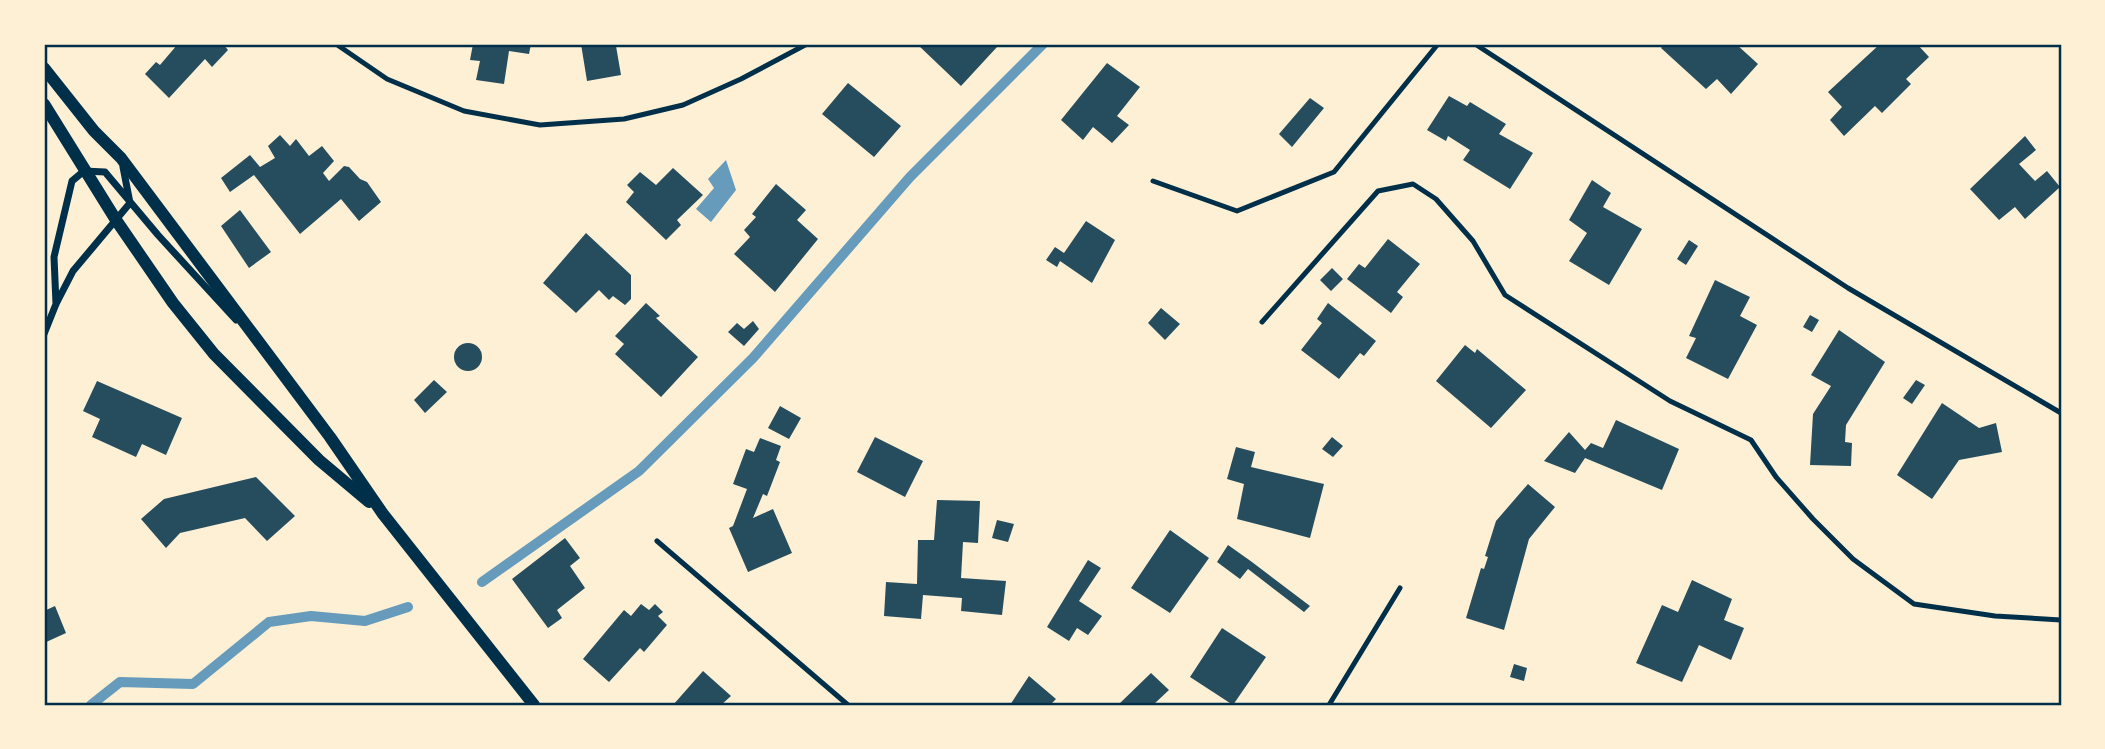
<svg xmlns="http://www.w3.org/2000/svg" width="2105" height="749" font-family="'Titillium Web',sans-serif">
	<style>
		.water { fill: #669bbc }
		.lines { fill: none; stroke-linecap: round; stroke-linejoin: round }
		.stream { stroke: #669bbc; stroke-width: 10 }
		.building { fill: #264d5e }
		.service { stroke: #003049; stroke-width: 5 }
		.minor { stroke: #003049; stroke-width: 7 }
		.tertiary { stroke: #003049; stroke-width: 12 }
		.neatline { fill: none; stroke: #003049; stroke-width: 2.5 }
	</style>
	<rect width="100%" height="100%" fill="#fdf0d5"/>
	<path class="water" d="M726,160L736,190L711,222L696,209L714,188L708,179Z"/>
	<g class="lines">
		<path class="stream" d="M482,582L639,471L753,358L910,177L1043,44
			M91,705L120,682L193,684L269,622L311,616L365,621L408,607"/>
	</g>
	<path class="building" d="M176,44H223L228,50L212,67L205,59L169,98L145,74L156,62L160,65L177,45Z
		M473,44H531L529,54L509,51L504,84L476,80L480,61L470,60Z
		M581,44H622L616,46L621,75L587,81Z
		M917,44H994L997,47L961,86Z
		M1664,44H1736L1758,64L1731,94L1717,79L1706,89L1661,48Z
		M1880,44H1917L1929,57L1906,79L1911,84L1882,113L1875,106L1844,136L1830,120L1842,107L1828,92Z
		M1107,63L1140,87L1117,116L1129,125L1112,143L1093,127L1083,140L1061,120Z
		M848,83L901,126L874,157L822,114Z
		M1449,96L1467,106L1470,102L1506,124L1499,134L1533,153L1510,189L1463,160L1470,150L1448,136L1446,141L1427,130Z
		M1310,98L1324,108L1292,147L1279,134Z
		M280,135L290,146L296,139L309,156L322,146L334,161L323,173L329,181L344,166L349,167L360,179L367,182L381,202L359,221L341,199L300,234L254,175L230,192L221,178L250,155L260,167L275,158L268,146Z
		M2025,136L2036,150L2019,164L2035,181L2047,171L2060,187L2025,219L2015,207L1999,220L1970,189Z
		M673,168L703,195L677,220L681,225L666,240L626,202L634,192L627,185L640,172L656,185Z
		M1592,180L1611,193L1603,207L1642,229L1609,285L1569,261L1587,233L1569,220Z
		M776,184L806,210L797,220L818,239L775,292L734,254L750,237L744,230L756,217L752,214Z
		M240,210L271,252L249,268L221,226Z
		M1086,221L1115,240L1092,283L1060,261L1057,267L1046,260L1055,247L1064,253Z
		M586,233L631,275V299L625,305L613,296L609,300L599,290L576,313L543,283Z
		M1388,239L1420,264L1397,292L1403,297L1391,313L1347,279L1359,264L1365,268Z
		M1689,240L1698,246L1686,265L1677,259Z
		M1332,268L1343,279L1331,291L1320,280Z
		M1715,280L1750,297L1740,316L1757,325L1728,379L1686,358L1696,338L1689,336Z
		M646,303L660,316L656,318L698,357L661,397L615,354L624,344L615,336Z
		M1328,303L1376,341L1364,356L1360,353L1339,379L1301,350L1322,323L1317,319Z
		M1161,308L1180,324L1165,340L1148,323Z
		M1810,315L1819,320L1812,332L1803,327Z
		M753,321L759,329L744,346L728,332L737,323L744,329Z
		M1839,330L1885,362L1846,425L1845,442L1852,443L1851,466L1810,465L1813,414L1831,386L1811,375Z
		M454 357a14 14 0 1 1 28 0a14 14 0 1 1-28 0Z
		M1465,345L1475,353L1477,349L1526,390L1491,428L1436,381Z
		M434,380L447,392L425,413L414,400Z
		M1916,380L1925,385L1912,404L1903,398Z
		M97,381L182,418L166,455L142,444L136,457L92,437L100,419L83,411Z
		M1942,403L1979,428L1996,423L2002,452L1959,460L1932,499L1897,475Z
		M780,406L801,418L789,439L768,428Z
		M1616,420L1679,449L1662,490L1585,458L1575,473L1544,461L1569,432L1585,450L1591,443L1603,448Z
		M875,437L923,461L905,497L857,472Z
		M1332,437L1343,446L1333,457L1322,449Z
		M760,438L781,446L776,460L780,462L767,496L763,494L753,518L773,509L792,553L748,572L729,528L733,526L747,489L733,484L746,449L754,452Z
		M1236,447L1255,452L1251,467L1324,484L1310,538L1237,519L1244,484L1227,479Z
		M256,477L295,516L267,541L245,518L180,533L166,548L141,519L164,499Z
		M1528,484L1555,507L1529,539L1504,630L1466,618L1481,568L1484,569L1488,557L1485,556L1496,521Z
		M937,500L980,501L978,543L963,542L961,578L1006,581L1002,615L961,611L962,598L923,595L921,619L884,616L886,582L917,584L918,540H934Z
		M997,520L1014,524L1008,542L992,538Z
		M1170,530L1209,558L1170,613L1131,588Z
		M565,538L580,558L570,566L585,588L557,610L562,618L548,628L512,579Z
		M1228,545L1252,562L1310,606L1304,612L1248,569L1240,579L1217,562Z
		M1088,560L1101,568L1079,601L1102,616L1088,635L1077,628L1069,641L1047,627Z
		M1692,580L1732,599L1724,620L1744,628L1731,660L1699,645L1682,682L1636,663L1662,605L1678,612Z
		M641,604L649,610L655,604L663,612L658,616L667,625L644,652L640,648L609,682L583,659L624,610L631,616Z
		M55,606L66,633L44,643V611Z
		M1222,628L1266,657L1233,705L1190,677Z
		M1514,664L1527,668L1524,681L1510,677Z
		M703,671L731,696L721,705H673Z
		M1151,673L1169,690L1153,705H1118Z
		M1029,676L1056,699L1050,705H1010Z"/>
	<g class="lines">
		<path class="service" d="M336,44L387,79L464,111L540,125L624,119L683,105L741,79L807,44
			M1475,44L1848,288L2061,413
			M1153,181L1237,211L1334,172L1438,44
			M1262,322L1378,191L1413,184L1436,199L1473,241L1505,295L1670,401L1751,440L1776,477L1813,519L1853,559L1914,604L1995,616L2061,620
			M657,541L848,705
			M1329,705L1400,588"/>
		<path class="minor" d="M56,304L54,257L72,181L84,171L105,172L158,235L236,320
			M44,334L56,304L73,271L130,203L123,167"/>
		<path class="tertiary" d="M44,68L94,131L121,158L330,437L383,514L534,705
			M44,104L116,220L173,303L214,354L319,460L369,502"/>
	</g>
	<rect width="2105" height="749" fill="none" stroke="#fdf0d5" stroke-width="91"/>
	<rect x="46" y="46" width="2014" height="658" class="neatline"/>
</svg>
